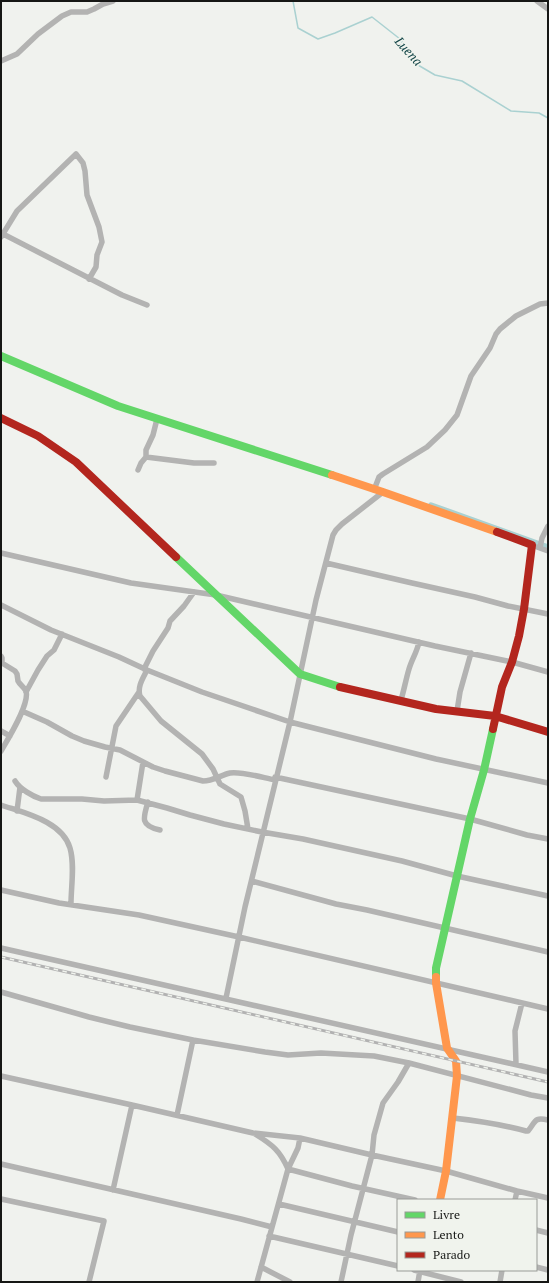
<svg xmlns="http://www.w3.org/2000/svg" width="549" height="1283" font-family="'PT Serif',serif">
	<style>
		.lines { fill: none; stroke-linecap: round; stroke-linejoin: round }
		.stream { stroke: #aad1d1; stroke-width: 1.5 }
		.canal { stroke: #aad1d1; stroke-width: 5.5 }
		.street { stroke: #b3b3b2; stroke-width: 5.5 }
		.fast { stroke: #63d668; stroke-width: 8 }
		.slow { stroke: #ff974d; stroke-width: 8 }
		.jam { stroke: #b3261e; stroke-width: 8 }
		.rail-casing { stroke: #b2b2b2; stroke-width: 3 }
		.rail { stroke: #f0f3ed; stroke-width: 1.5; stroke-dasharray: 4.5; stroke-linecap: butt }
		.labels { text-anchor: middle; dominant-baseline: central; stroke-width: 3.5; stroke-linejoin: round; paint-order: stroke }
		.water-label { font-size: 13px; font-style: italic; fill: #144648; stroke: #f0f3ed }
	</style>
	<rect width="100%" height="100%" fill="#f0f2ee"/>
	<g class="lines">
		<path class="stream" d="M293,1L298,28L318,39L335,33L372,17L400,39L418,65L435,75L462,81L511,111L539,113L548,118"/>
		<path class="canal" d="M431,505L548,547"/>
		<path class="street" d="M537,1L548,9
			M1,61L17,54L38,34L62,16L71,12H87L94,9L103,4L113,1
			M1,233L122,295L147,305
			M1,237L17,211L76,154L83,163L85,171L87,195L99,227L102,242L97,255L96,267L89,279
			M146,457L194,463H214
			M138,470L141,463L146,457V450L153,435L157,419
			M374,490L379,477L383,474L427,447L445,430L457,415L471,376L490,348L496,334L500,329L516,316L540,304L548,303
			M537,547L548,551
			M540,548L542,538L548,526
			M1,553L131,583L216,595L435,646L512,662L548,672
			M326,563L412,583L475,597L508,606L548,614
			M1,605L51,630L119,657L147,670L202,692L290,722L436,759L548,783
			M1,656L2,658V663L15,671L17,674L18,681C20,685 24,687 26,691C30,704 8,739 1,751
			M144,669L153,651L168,628L170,621L184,606L194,592
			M147,670C143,678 137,687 140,696L161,721L202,754L213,769L220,784L241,797L245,811L248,829
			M26,692L38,670L47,656L54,650L62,634
			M401,700C404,690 406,679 409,669C412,659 417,652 419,642
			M22,711L47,722L72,736L84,741L105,747L120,750L153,767L165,771L203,781C213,781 221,775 230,773C241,771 264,778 275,780
			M457,711L460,692L471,653
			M1,731L10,736
			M106,777L116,726L139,692
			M275,777L470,819L527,835L548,839
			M15,781C20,789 32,796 41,799H82L104,801L137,800L167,808L190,815L224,824L262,832L303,839L402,861L457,876L548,896
			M137,800L143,762
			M148,802C143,818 140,826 160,830
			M1,805C24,813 62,821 70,848C75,865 71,886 71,904
			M17,811L20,787
			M252,881L336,904L367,910L548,952
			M1,890L59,903L139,915L239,937L548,1009
			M1,948L548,1072
			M1,992L89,1017L130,1027L193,1040L265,1052L288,1055L321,1053L374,1056L409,1063L531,1095L548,1098
			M226,998L245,907L290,722L316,600L333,535L336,530L342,524L383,492
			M516,1064L515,1031L522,1003
			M1,1076L132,1105L253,1133L300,1138L372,1155L446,1171L517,1191L548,1198
			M177,1115L193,1040
			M453,1118C480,1121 500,1124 526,1131H528C536,1121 534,1117 548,1120
			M255,1134C273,1145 280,1151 288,1169L257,1282
			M300,1138L298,1148L288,1169L352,1186L415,1200
			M1,1164L241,1219L272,1227
			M113,1190L132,1105
			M1,1199L104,1221L89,1282
			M515,1200L517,1191
			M279,1204L398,1232
			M536,1230L548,1233
			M269,1236L398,1266
			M261,1267L290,1282
			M536,1267L548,1270
			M414,1270L461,1282
			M341,1282L351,1235L372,1155L374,1135L383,1103L398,1082L409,1063
			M418,1282L420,1270
			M500,1282L502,1270"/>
		<path class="fast" d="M1,356L118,406L332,475
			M176,557L300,674L340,687
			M436,977V968L470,819L484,770L493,729"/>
		<path class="slow" d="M332,475L383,492L497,532
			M436,977V983L447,1048L456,1061L457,1076L446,1171L440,1200"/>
		<path class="jam" d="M1,418L38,436L76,462L176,557
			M340,687L436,709L495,716L548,732
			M493,729L502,687L512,662L519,636L524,609L532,545L497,532"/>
		<defs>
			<path id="rail" d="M1,957L548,1082"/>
		</defs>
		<use href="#rail" class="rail-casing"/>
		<use href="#rail" class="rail"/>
	</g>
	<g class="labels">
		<g class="water-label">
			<text transform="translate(409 51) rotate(48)">Luena</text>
		</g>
	</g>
	<rect width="549" height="1283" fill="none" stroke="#161715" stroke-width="4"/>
	<rect x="397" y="1199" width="140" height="72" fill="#f0f3ed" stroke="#999b97"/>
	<rect x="405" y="1212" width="20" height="6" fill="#63d668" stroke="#999b97"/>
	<text x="433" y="1219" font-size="12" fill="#161715">Livre</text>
	<rect x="405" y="1232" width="20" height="6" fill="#ff974d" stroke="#999b97"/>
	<text x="433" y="1239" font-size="12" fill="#161715">Lento</text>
	<rect x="405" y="1252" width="20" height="6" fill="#b3261e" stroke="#999b97"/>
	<text x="433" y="1259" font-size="12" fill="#161715">Parado</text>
</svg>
